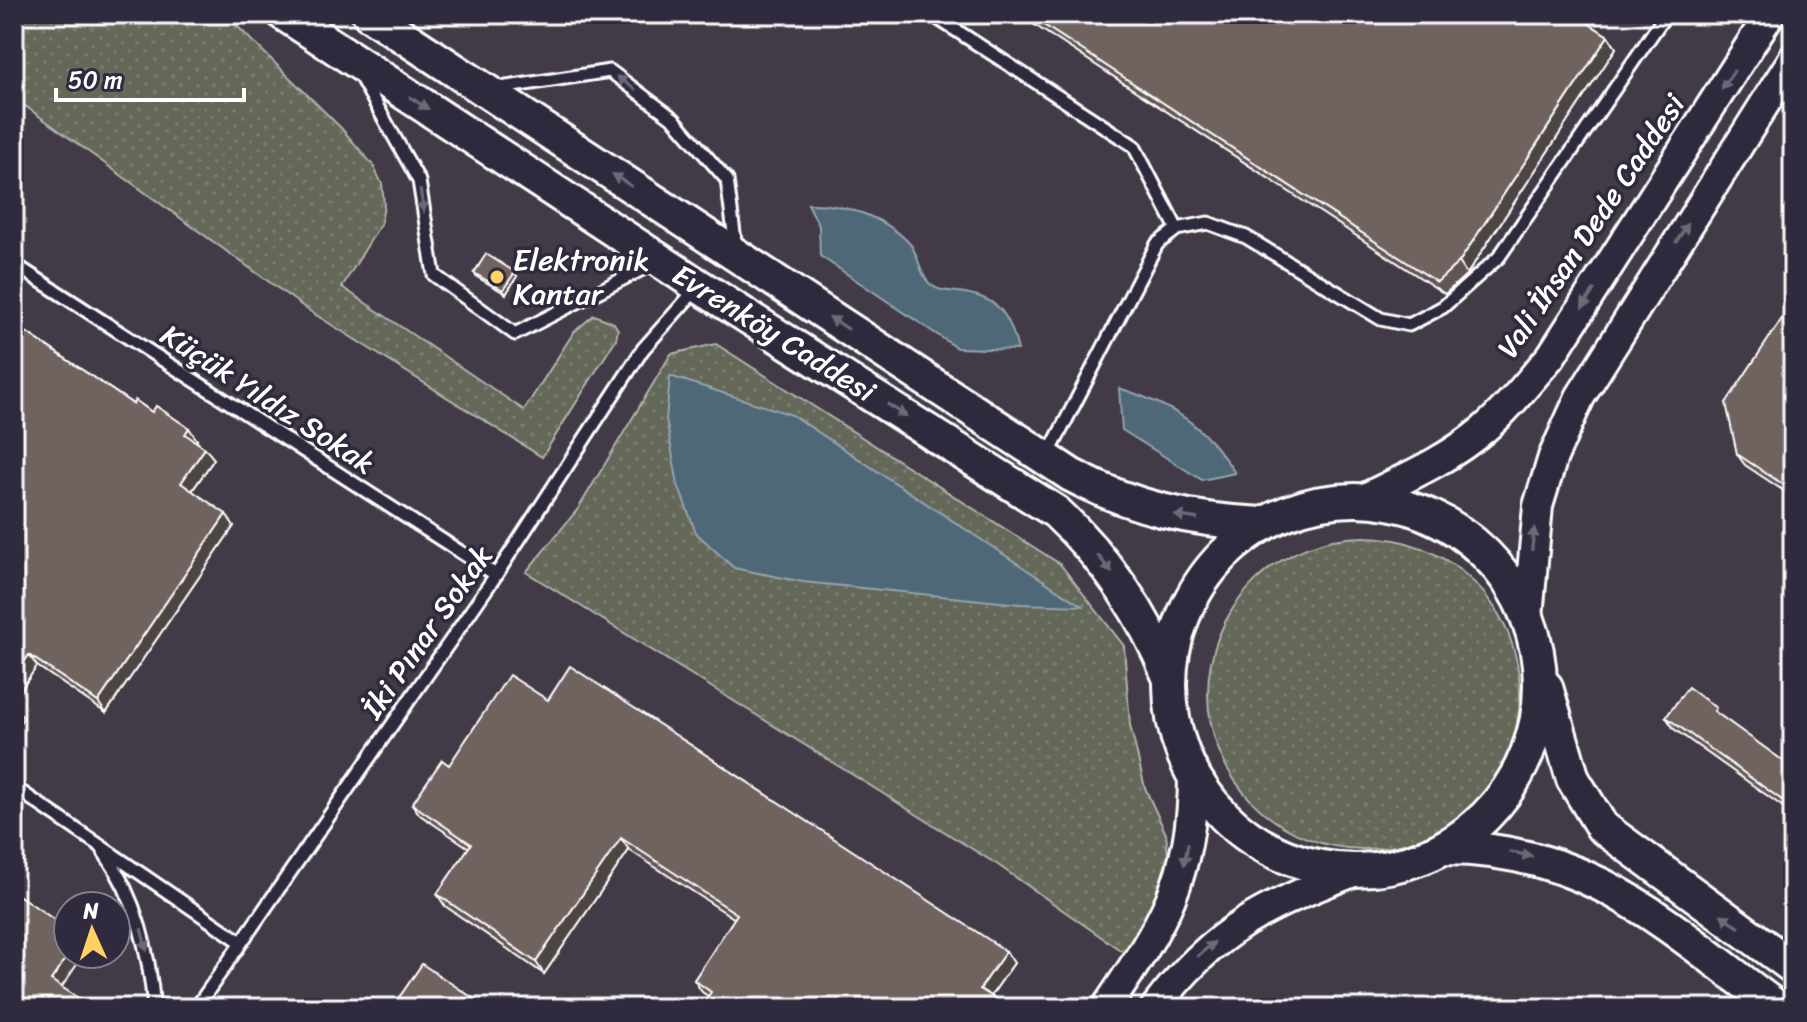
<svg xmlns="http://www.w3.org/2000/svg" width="1807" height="1022" font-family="Sriracha,sans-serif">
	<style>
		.built { fill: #423b47; fill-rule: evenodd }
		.grass { fill: url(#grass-dots); stroke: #b2b3ac; stroke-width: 2 }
		.water { fill: #4f6878; stroke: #95a4ae; stroke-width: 2 }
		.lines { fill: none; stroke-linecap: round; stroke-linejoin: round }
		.service-casing { stroke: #fff; stroke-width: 17 }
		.tertiary-casing { stroke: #fff; stroke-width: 34 }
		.secondary-casing { stroke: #fff; stroke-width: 38 }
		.service { stroke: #2f2a3d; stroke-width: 11 }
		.tertiary { stroke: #2f2a3d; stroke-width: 28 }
		.secondary { stroke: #2f2a3d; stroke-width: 32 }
		.wall { fill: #605552; stroke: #fff; stroke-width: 2 }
		.shaded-wall { fill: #4e4542; stroke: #fff; stroke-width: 2 }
		.building { fill: #70635f; stroke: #fff; stroke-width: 2 }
		.oneway { fill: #6d6a77 }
		.poi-dot { fill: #ffd166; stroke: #2f2a3d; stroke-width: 3 }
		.labels { text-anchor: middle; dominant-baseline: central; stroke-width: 7; stroke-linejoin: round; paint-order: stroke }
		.street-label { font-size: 30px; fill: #fff; stroke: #2f2a3d }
		.poi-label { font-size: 30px; fill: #fff; stroke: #2f2a3d; text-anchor: start }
	</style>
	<defs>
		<pattern id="grass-dots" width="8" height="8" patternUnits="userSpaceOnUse" patternTransform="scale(2)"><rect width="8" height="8" fill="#646758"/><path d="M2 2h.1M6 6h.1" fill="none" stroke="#7b7e71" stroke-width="1.8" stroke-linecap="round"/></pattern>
	</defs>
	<rect width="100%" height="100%" fill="#2f2a3d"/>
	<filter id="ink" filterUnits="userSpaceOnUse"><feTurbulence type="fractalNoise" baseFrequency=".0125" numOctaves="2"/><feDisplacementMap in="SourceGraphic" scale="16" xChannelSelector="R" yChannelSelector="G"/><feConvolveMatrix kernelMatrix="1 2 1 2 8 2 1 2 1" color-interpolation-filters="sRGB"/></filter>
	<g filter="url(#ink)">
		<path class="built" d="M14,14H1793V1008H14ZM68,906H116V954H68Z"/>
		<path class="grass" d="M14,14H225L341,128L373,165L382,184L384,205L381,223L342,287L524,410L574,332L594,315L614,323L618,330L616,339L542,457L308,310L14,98Z
			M716,344L1060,564L1124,646L1130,725L1145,788L1166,834L1169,865L1133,959L998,865L526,572L578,509L671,354Z
			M1208 693a156 156 0 1 1 312 0a156 156 0 1 1-312 0Z"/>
		<path class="water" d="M808,204C843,203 886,217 910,244C919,255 919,273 929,283C937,291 947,291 958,292C998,297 1009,312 1018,350L957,348L820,256L819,226Z
			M670,376L792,415L1082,606L1020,604L803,582L734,568L696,533L678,485L666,419Z
			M1119,388C1176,407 1202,423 1235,473L1202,480L1122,430Z"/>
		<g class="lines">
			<defs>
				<path id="service" d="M931,14L1134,146L1177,229
					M360,76L419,181L434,275L515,334L656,262
					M494,89L610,71L674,119L727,180L736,248
					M14,264L496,575
					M1048,455L1157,244L1177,229L1208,223L1246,237L1381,319L1409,325L1443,307L1499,257L1666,14
					M14,787L241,942
					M104,852C137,899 149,952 154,1008
					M196,1008L496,575L643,349L698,287"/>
				<path id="tertiary" d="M1361,500C1403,479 1448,460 1484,429C1509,408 1530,380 1551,356L1770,14
					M1528,617L1538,506L1553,457L1580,397L1793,59
					M1106,1008C1161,926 1193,879 1193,777
					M1155,1008C1215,928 1266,906 1356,871"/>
				<path id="secondary" d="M284,14L699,286L1056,512C1106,559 1144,613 1169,677
					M369,14L1071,475C1133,508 1193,521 1263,524
					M1170 685a185 185 0 1 1 370 0a185 185 0 1 1-370 0Z
					M1546,687L1573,779L1602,827L1793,967
					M1444,848C1590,848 1667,926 1778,1008"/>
			</defs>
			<use href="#service" class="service-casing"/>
			<use href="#tertiary" class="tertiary-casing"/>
			<use href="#secondary" class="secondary-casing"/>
			<use href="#service" class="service"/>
			<use href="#tertiary" class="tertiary"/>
			<use href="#secondary" class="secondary"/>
		</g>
		<path class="wall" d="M1018,14H1574L1608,36L1616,48L1467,274L1445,294Z
			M515,272L517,276L506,294L477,277L474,273Z
			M1793,302V497L1745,465L1737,454Z
			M14,324L133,404L197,440L196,441L214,459L192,491L234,526L106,713L37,666L14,700Z
			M548,700L1014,963L991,996H708L702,992L694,980L735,919L629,850L544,974L445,906L437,894L469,848L420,815L412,804L449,765Z
			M1666,717L1724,719L1793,768V814L1674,729Z"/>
		<path class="shaded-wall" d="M1608,36L1616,48L1467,274L1459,262Z
			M515,272L517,276L506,294L503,290Z
			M189,428L197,440L193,446L185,434Z
			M205,448L214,459L189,495L181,483Z
			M226,514L234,526L106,713L98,702Z
			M29,655L37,666L14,700V676Z
			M15,706L23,718L14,731V708Z
			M621,838L629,850L544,974L536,962Z
			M1006,951L1014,963L988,1000L980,989Z
			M69,954H84L59,991L51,980Z"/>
		<path class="building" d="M1027,14H1574L1608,36L1459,262L1437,282Z
			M486,254L515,272L503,290L474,273Z
			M1793,302V491L1737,454L1726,403Z
			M14,324L133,404L135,400L152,412L156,406L189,428L185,434L205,448L181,483L226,514L98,702L29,655L14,676Z
			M570,666L1006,951L980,989L1010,1008H700L711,992L694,980L737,914L621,838L536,962L437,894L471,844L412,804L442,760L449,765L509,675L548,700Z
			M1688,687L1716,708L1714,711L1793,768V808L1666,717Z
			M14,892L68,929L69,954L51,980L93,1008H14Z
			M422,964L488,1008H392Z"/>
		<defs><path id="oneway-solid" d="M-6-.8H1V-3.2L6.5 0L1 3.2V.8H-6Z" transform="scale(2)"/></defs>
		<g class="oneway">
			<use href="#oneway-solid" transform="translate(1728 80) rotate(123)"/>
			<use href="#oneway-solid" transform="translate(626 83) rotate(-144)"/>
			<use href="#oneway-solid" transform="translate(419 103) rotate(33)"/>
			<use href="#oneway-solid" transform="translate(622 180) rotate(-147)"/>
			<use href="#oneway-solid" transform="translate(422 201) rotate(81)"/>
			<use href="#oneway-solid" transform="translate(1682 233) rotate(-57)"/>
			<use href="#oneway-solid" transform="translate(1588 299) rotate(123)"/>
			<use href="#oneway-solid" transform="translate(839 323) rotate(-147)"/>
			<use href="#oneway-solid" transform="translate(897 410) rotate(32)"/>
			<use href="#oneway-solid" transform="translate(1186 517) rotate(-171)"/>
			<use href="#oneway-solid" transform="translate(1533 539) rotate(-84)"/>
			<use href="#oneway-solid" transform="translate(1105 564) rotate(51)"/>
			<use href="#oneway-solid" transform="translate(1186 854) rotate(101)"/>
			<use href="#oneway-solid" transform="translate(1521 854) rotate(12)"/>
			<use href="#oneway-solid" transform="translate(1730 921) rotate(-145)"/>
			<use href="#oneway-solid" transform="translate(144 940) rotate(76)"/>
			<use href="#oneway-solid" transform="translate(1206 949) rotate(-40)"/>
		</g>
	</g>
	<circle class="poi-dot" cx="497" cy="277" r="8"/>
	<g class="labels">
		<g class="street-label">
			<text transform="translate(1591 226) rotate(-56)">Vali İhsan Dede Caddesi</text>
			<text transform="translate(774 333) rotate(32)">Evrenköy Caddesi</text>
			<text transform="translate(268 399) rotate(33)">Küçük Yıldız Sokak</text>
			<text transform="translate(427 632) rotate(-55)">İki Pınar Sokak</text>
		</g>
		<g class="poi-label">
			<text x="513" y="260">Elektronik<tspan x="513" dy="34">Kantar</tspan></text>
		</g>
	</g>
	<rect width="1807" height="1022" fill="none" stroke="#2f2a3d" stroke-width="48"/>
	<rect x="24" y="24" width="1759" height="974" fill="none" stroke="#fff" stroke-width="3" filter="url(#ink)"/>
	<g transform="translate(92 930) rotate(357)"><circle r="38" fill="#2f2a3d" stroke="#827f8b" stroke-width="2"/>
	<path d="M0-6L14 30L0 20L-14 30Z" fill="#ffd166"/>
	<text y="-12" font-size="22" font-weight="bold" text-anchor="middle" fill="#ffffff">N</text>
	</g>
	<path d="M56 88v12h188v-12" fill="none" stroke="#ffffff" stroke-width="4"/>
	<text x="68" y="88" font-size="24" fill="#ffffff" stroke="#2f2a3d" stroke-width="6" paint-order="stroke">50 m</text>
</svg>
